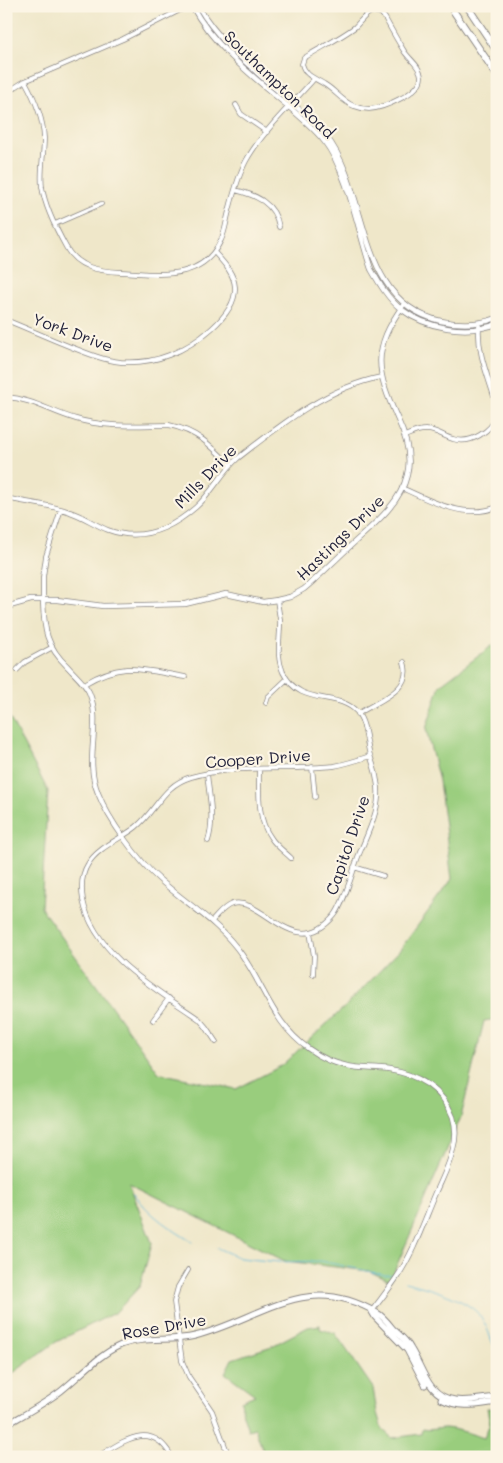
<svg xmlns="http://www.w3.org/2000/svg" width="503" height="1463" font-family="Mali,sans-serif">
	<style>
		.green { fill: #99cd7d; stroke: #5e785c }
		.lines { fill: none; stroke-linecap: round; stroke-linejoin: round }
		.stream { stroke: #5cb6d9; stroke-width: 1 }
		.minor-casing { stroke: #888482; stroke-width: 5.5 }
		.tertiary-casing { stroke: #888482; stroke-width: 6 }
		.secondary-casing { stroke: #888482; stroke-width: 7 }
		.motorway-casing { stroke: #888482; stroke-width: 8 }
		.minor { stroke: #fff; stroke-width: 4 }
		.tertiary { stroke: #fff; stroke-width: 4.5 }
		.secondary { stroke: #fff; stroke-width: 5 }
		.motorway { stroke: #fff; stroke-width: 6 }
		.labels { text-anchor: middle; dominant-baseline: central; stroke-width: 4.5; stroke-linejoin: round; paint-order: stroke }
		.street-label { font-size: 16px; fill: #22223b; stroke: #fcf5e5 }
	</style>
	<rect width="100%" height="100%" fill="#fcf5e5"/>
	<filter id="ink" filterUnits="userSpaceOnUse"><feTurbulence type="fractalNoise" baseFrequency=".02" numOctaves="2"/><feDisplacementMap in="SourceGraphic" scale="10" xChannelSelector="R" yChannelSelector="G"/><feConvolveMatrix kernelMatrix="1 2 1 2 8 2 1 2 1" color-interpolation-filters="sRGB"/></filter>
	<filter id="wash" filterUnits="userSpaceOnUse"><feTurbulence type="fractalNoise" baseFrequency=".0096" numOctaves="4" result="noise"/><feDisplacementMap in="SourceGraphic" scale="20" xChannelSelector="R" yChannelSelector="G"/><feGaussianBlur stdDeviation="1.12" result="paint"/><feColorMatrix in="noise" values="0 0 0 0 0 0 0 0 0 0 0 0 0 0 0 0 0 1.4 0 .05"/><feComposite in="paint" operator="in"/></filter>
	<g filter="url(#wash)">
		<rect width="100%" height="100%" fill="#efe7c9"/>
		<path class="green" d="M497,642V1019L484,1021L461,1117L390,1281L369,1271L285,1261L129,1183L152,1243L140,1286L116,1312L56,1342L6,1378V711L48,791L41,908L159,1073L236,1089L281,1066L347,1005L399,951L452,879L439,781L426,729L440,685Z
			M320,1325V1329L335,1333L373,1388L377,1413L382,1429L392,1438L421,1434L422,1429C430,1431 437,1428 445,1428C459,1429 471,1434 484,1438L490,1423L487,1408L497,1409V1457H265L255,1428L248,1430L243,1415L241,1401L255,1395L225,1373L232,1359L272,1346L308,1327Z"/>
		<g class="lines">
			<path class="stream" d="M134,1193C148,1215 170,1228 192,1242
				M217,1248L240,1258L279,1262L321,1261L385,1275H393
				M405,1282C426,1287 469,1299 481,1317C487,1326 490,1337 494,1346"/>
		</g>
	</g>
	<g filter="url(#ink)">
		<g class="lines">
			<defs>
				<path id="minor" d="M373,11L381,13L385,18C391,29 397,40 404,51C409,59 420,66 421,76C422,93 383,108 369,109C364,109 359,108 354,106C342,102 335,90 324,84C315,78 305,76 302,64L304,58L309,55C324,46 340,38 355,27C361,21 365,14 373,11Z
					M25,81C35,99 43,117 44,138C44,154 40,170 42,187C45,207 56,229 66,247C77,268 99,271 121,272C158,274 202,282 221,240C225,232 226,223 228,215C233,196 237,178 246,161C261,133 292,104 314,79
					M6,93L25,81L123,39L188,6
					M236,105L241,114L267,132
					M235,190C256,195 275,203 279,227
					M55,224L101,204
					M6,320C26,328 46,337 66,345C84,352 102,360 121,362C137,363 154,361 169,355C193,346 237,316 235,287C234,273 223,262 214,252
					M479,326C477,355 490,380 497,407
					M6,397C33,399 51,412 76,419C106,428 139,425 169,425C197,431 211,445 230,465
					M405,436C412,433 419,429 427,430C437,430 444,437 453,439C470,445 492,431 497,415
					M402,488C430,501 466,520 497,507
					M6,498C27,503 50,504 70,512C83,516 95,525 108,530C141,542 171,529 196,507C212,493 222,472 238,458C282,424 326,388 381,377
					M43,600V577L46,556L61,509
					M17,670L25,662L51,648
					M84,684C124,660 143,670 185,677
					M266,703L268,697L287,679
					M358,714C376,701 414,691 404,662
					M312,767L315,797
					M259,769C259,792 257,819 271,838C276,846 285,852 291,858
					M207,773C209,796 215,819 208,841
					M354,867L383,876
					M212,921C218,915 223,907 232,904C262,895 294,963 334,916C344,904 352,873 358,857C367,834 383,806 377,781C376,772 373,764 370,755C366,742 366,723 357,712C337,690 300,708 283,672C275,654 281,638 280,619C279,613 278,607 277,600
					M310,932L314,956L313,974
					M153,1020L169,998
					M216,1042L206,1027L199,1019C157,990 94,955 83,900C81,888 81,875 88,864C98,847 121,839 136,827C156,811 163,785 191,777C237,764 286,771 334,766C346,764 358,760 370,756
					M188,1270L178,1287L174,1302L182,1361L189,1377L212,1411L229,1457
					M97,1457C124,1441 151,1419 172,1457"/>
				<path id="tertiary" d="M192,6C213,45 250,74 283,102C297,114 312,126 324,141C348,172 358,231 371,269C379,283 388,299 401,309C427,329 467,335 497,324
					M198,6C221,46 260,74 293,104C305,114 317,124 326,136C371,193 355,302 441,321C460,325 478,325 497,318
					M43,600C44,630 46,646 68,667C75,675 84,682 89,692C103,725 83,757 98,793C108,819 138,861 160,880C188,905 220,923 242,955C265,988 274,1025 309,1049C320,1057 333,1063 347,1066C361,1069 375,1068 389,1070C417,1074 443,1089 453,1117C456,1127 456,1139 453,1149C450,1164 442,1179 436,1193C424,1221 414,1252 397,1277C389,1289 380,1300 372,1311
					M6,607L31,600H57L103,606L185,604L226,594L263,602L277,600L290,597L304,589C319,577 332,563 346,550C368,529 400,506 407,475C412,456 406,437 398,420C376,371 371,350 404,304"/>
				<path id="secondary" d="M372,1312L375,1317L407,1350L425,1385
					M441,1399C461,1409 475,1405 497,1402
					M6,1425C25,1414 44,1404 61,1391C80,1376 98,1355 121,1345C144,1336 171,1342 195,1336C263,1318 306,1271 377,1313C383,1316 389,1324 393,1329C400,1335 407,1341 411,1349C423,1368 428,1397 455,1400C469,1402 484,1398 497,1397"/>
				<path id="motorway" d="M450,6L497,75
					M467,6L497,51"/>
			</defs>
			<use href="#minor" class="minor-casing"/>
			<use href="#tertiary" class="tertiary-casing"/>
			<use href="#secondary" class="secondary-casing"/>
			<use href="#motorway" class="motorway-casing"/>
			<use href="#minor" class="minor"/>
			<use href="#tertiary" class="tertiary"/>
			<use href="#secondary" class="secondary"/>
			<use href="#motorway" class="motorway"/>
		</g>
	</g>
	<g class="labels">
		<g class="street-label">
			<text transform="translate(280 84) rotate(44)">Southampton Road</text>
			<text transform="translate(73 332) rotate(20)">York Drive</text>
			<text transform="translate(205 476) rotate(-46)">Mills Drive</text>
			<text transform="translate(340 537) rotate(-44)">Hastings Drive</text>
			<text transform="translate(258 758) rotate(-4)">Cooper Drive</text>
			<text transform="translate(347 845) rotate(-71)">Capitol Drive</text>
			<text transform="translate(164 1326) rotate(-10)">Rose Drive</text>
		</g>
	</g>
	<rect width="503" height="1463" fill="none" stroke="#fcf5e5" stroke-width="25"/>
</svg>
